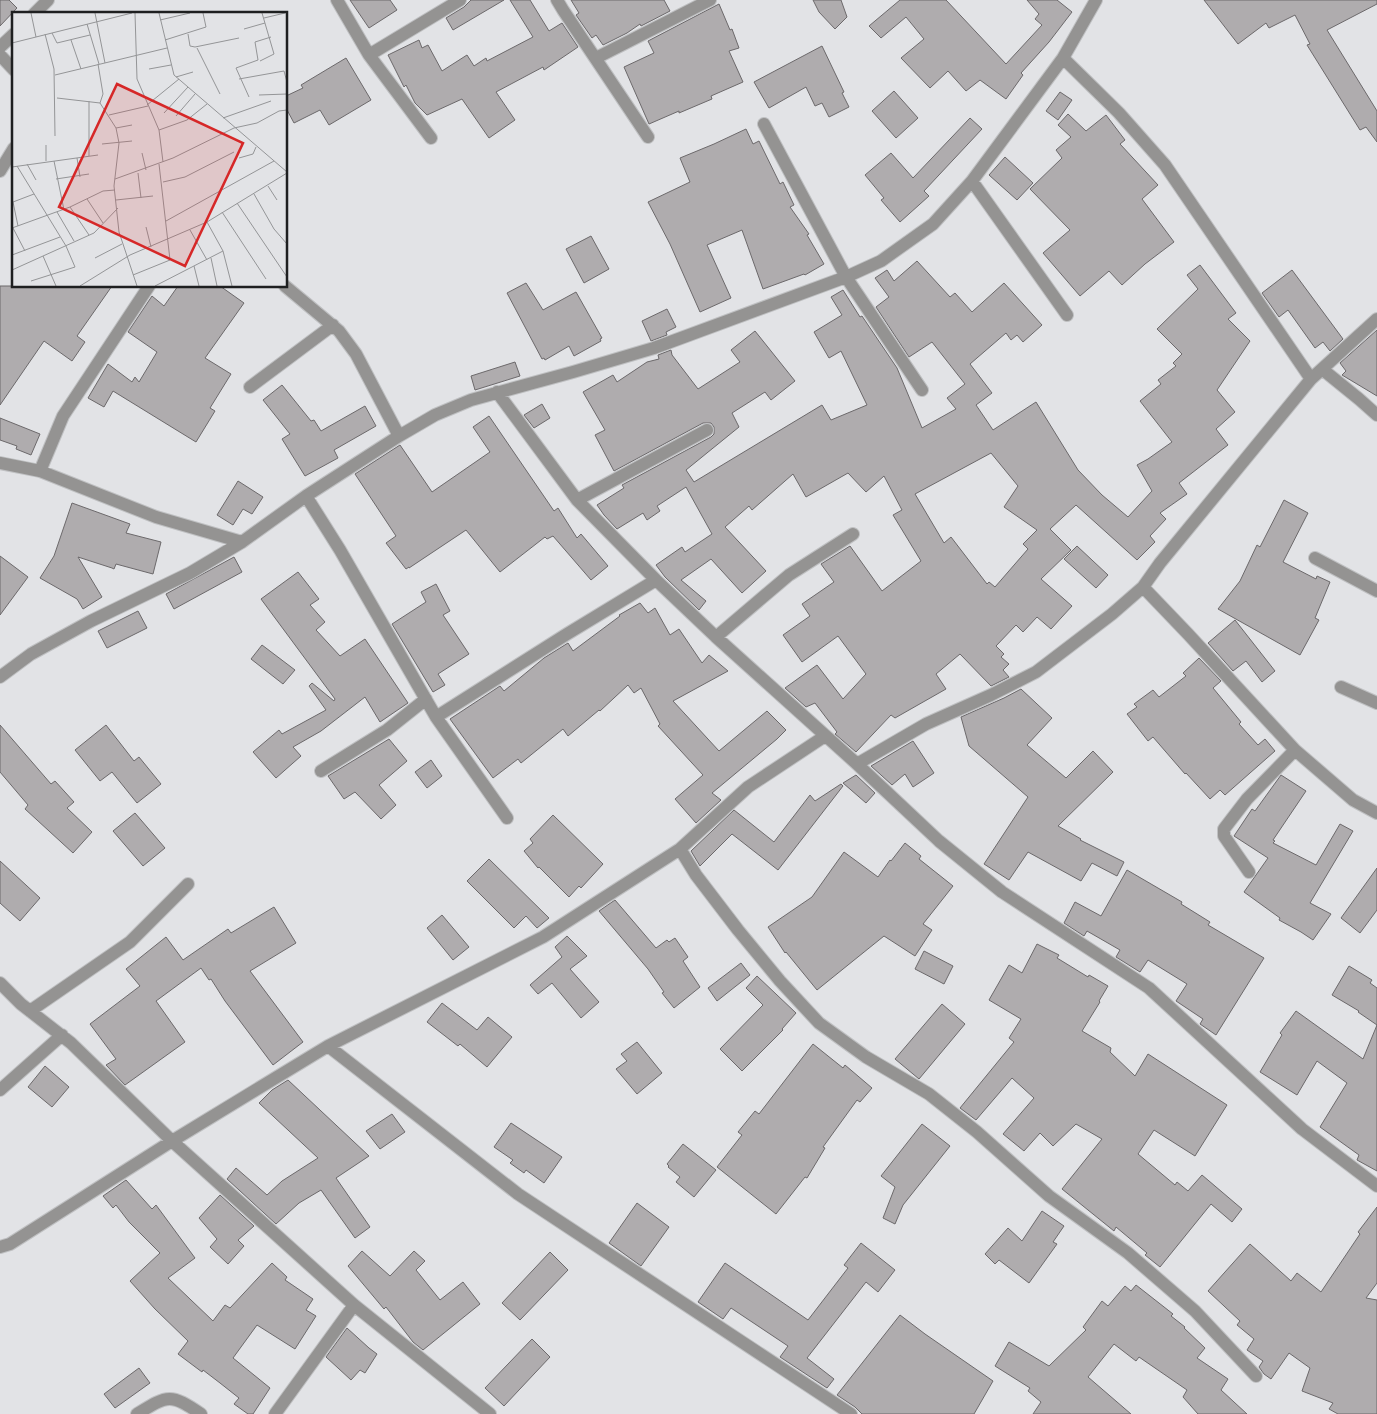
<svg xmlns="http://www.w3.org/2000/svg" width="1377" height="1414" font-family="'PT Serif',serif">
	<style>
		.building { fill: #afacae; stroke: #6c696b; fill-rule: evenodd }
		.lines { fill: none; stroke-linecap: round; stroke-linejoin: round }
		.street-casing { stroke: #bfc0c2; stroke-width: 14 }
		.street { stroke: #949392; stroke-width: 12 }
		.inset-road { fill: none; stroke: #949597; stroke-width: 1 }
		.view { fill: #d62828; fill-opacity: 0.15; stroke: #d62828; stroke-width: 2.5 }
		.inset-edge { fill: none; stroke: #1e1f20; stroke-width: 2.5 }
	</style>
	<rect width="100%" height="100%" fill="#e2e3e6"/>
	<path class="building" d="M0,0H9L17,8L0,26Z
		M350,0H390L397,10L369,28Z
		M471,0H504L453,30L446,18L464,7Z
		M510,0H530L549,31L562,23L578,47L544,70L543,67L496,92L515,120L489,138L462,99L427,115L415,103L406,85L404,87L388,55L419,40L422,48L428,45L442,71L467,55L474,66L486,58L487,61L533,37Z
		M571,0H664L670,11L641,26L640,24L627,33L603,45L596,35L592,38L576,15L579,13Z
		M813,0H841L847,17L835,29L819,12Z
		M900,0H946L1006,64L1042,25L1035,19L1039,14L1027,0H1057L1072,12L1049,42L1021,73L1023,75L1006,99L980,80L966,91L948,71L930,88L901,58L924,39L906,17L881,38L869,26Z
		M1204,0H1377V4L1327,30L1377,111V142L1366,127L1360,130L1307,45L1310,44L1295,15L1269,28L1266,23L1238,44Z
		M719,4L730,30L732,29L739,48L729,51L743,82L711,96L712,99L679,113V111L649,124L624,67L654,53L648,41Z
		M822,46L844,92L842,93L849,107L829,117L822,103L815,106L806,87L769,108L754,82Z
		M346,58L371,100L329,125L320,110L294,123L286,108V96L303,88L301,85Z
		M894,91L918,118L896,138L872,111Z
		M1060,92L1072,100L1058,120L1046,111Z
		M1068,114L1086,131L1106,115L1125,140L1120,144L1158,185L1142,199L1174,242L1145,264L1122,285L1109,271L1080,296L1043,253L1070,230L1030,189L1062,158L1056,150L1071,137L1058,125Z
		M970,118L982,129L924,191L929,196L900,222L881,200L884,198L865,175L891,153L913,178Z
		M746,129L753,144L759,141L780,184L783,182L794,205L790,207L809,234L807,235L824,264L805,275L804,274L763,289L742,230L707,245L731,298L700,312L670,244L648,202L690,182L680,158L714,144Z
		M1005,157L1033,183L1017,200L989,175Z
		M591,236L609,269L584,283L566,249Z
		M917,261L950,297L955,293L972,312L1004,283L1042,325L1023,342L1017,335L1011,340L1006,333L970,364L992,393L976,405L993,430L1036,402L1078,470L1102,495L1128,517L1152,491L1137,465L1148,459L1172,442L1140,401L1161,384L1158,380L1176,366L1173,363L1182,354L1157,329L1198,289L1187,275L1200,265L1236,313L1228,319L1250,341L1217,390L1235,412L1216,429L1228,445L1179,483L1187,494L1160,513L1166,519L1150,536L1155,542L1137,560L1076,505L1050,529L1071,550L1041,579L1072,606L1051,629L1037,617L1023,632L1016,625L996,646L1004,654L1001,657L1009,664L1003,670L1009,677L991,686L960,654L936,674L946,689L895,718L891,715L856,752L835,734L837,732L815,703L806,707L785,688L817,665L843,699L866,674L838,636L802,662L783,635L810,616L802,604L834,582L821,564L850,546L882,591L921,561L893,515L902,510L884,476L866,492L848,473L806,497L793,474L752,510L749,506L725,527L766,571L742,593L711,559L681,580L706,601L699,610L665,577L656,565L682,547L685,552L712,534L686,487L657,506L660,511L647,520L643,513L617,529L604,515L597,505L624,488L622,485L711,437L714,434V427L711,423H703L614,471L595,435L605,430L583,392L613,375L617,382L647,362L659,359L658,355L671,350L672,355L698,389L740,362L731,350L755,331L795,381L771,400L765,392L732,413L739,427L686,470L694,482L822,405L831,420L867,405L841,351L829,358L814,332L842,315L831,297L843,290L860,317L862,316L897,368L922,428L956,409L947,398L965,384L932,342L909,357L876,307L889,297L875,278L887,270L894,281ZM991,453L1018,486L1004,507L1037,530L1023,544L1028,549L995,587L989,582L987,584L951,537L944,543L915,494Z
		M1292,270L1343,339L1330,351L1323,342L1315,348L1288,310L1279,317L1262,293Z
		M526,283L543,310L576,292L602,338L600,339L601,341L574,356L569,346L545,360L544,358L542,359L507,293Z
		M0,286H112L77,336L85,342L72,361L44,341L0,405Z
		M178,286H220L244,303L205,358L231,374L210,408L215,411L196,442L113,391L104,407L88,398L108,364L132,382L135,377L139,382L157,352L128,332L152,296L164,306Z
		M667,309L676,327L666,332L667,335L651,341L642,321Z
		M1377,330V396L1342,375L1346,371L1340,363Z
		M515,362L520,376L475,390L471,376Z
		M282,385L311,421L314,420L321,431L365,406L376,426L334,450L338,458L305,476L282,439L290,434L263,400Z
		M542,404L550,418L534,428L524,415Z
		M489,416L554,511L558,508L577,538L581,534L608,566L591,580L553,536L547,539L545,537L500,572L466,530L409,568V567L406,569L386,543L396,536L355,474L400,445L432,492L490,452L473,427Z
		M0,418L40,434L31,455L16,449L17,446L0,440Z
		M238,481L263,497L252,514L243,509L233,525L217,515Z
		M1284,500L1308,513L1283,562L1316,579L1317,576L1330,582L1315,618L1319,620L1300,655L1218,609L1240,581L1257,545L1260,547Z
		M72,503L130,524L126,533L161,542L153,574L116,564L114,569L112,568L78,557L102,597L83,609L77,599L40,578L54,556Z
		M1077,546L1108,575L1096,588L1064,559Z
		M0,556L28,577L0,615Z
		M234,557L242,572L174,609L166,594Z
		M298,572L319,599L310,605L325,622L316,630L340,656L365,639L408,703L380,722L365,697L321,731L293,747L301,756L276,778L253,752L279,730L282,734L326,710L309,686L312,683L334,701L335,699L261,599Z
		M436,584L450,611L443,615L469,654L438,674L445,685L433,692L392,624L426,602L421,592Z
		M640,603L648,613L655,608L670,635L679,629L702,663L709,655L728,671L673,701L719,751L767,711L786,730L777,739L712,793L721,800L696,823L675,799L703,775L658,726L660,724L641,688L634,693L628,685L600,711L599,710L568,736L563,729L521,763L518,759L493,778L450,719L500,686L504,691L544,658L568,643L573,651L620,616L619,615Z
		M138,611L147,628L107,648L98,631Z
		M1235,620L1275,671L1262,682L1246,661L1233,671L1208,643Z
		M262,645L295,670L283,684L251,659Z
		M1199,658L1221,681L1213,688L1241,722L1239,724L1258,745L1265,739L1275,751L1225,795L1220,790L1210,799L1186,773L1185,774L1153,737L1148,741L1127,714L1137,707L1134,704L1153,690L1159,697L1186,676L1183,673Z
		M1021,689L1052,718L1027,745L1066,778L1093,751L1113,772L1058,826L1081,839L1080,840L1124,862L1117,876L1092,863L1081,881L1028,852L1009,880L984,864L1028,797L969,746L961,717L1004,698Z
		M0,725L51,784L55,781L74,802L67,808L92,832L73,853L25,809L28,805L0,772Z
		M106,725L134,761L139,757L161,784L137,803L112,772L100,781L75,750Z
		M389,739L407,761L379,785L396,805L381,819L355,792L344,799L328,776Z
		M913,741L934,773L913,787L905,774L892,785L871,766Z
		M431,760L442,776L427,788L415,772Z
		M856,775L875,793L866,803L843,783Z
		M1281,775L1306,791L1273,840L1275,841L1273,843L1316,865L1340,824L1353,831L1310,903L1331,914L1313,940L1301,932L1279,920L1280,918L1244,892L1268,858L1234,836L1252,809L1255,811Z
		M841,784L843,786L778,870L732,834L700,866L691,851L734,810L774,842L810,795L815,801Z
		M135,813L165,848L143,866L113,831Z
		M553,815L603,864L581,888L579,886L569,897L539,867L538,868L524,851L533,843L530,839Z
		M905,843L921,856L919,859L953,886L923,924L932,930L915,956L884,936L817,990L786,952L785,953L768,927L812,897L844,852L878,877L890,860L891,861Z
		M489,859L549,918L537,928L526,916L514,928L467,881Z
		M0,861L40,898L20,921L0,903Z
		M1377,868V910L1360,933L1341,918Z
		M1127,870L1182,902L1181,904L1210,922L1208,925L1264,958L1216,1035L1200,1024L1203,1019L1176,1001L1187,984L1148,960L1140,972L1116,957L1120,950L1087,931L1084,936L1064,923L1075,902L1101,916Z
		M615,900L656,948L667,940L669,942L675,938L688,957L683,961L700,987L674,1008L662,993L664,992L648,969L599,911Z
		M274,907L296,943L250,971L303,1042L273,1065L225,1001L211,979L209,980L201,968L156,1001L185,1042L125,1085L106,1065L116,1059L90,1024L140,986L126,969L166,937L183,960L228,929L231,933Z
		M442,915L469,947L453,960L427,928Z
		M567,936L587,956L570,969L599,1002L581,1018L552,983L538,994L530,985L562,957L555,947Z
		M1037,944L1059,955L1057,958L1088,977L1089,975L1108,986L1099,1001L1100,1002L1082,1031L1111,1048L1110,1052L1135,1076L1148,1054L1227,1105L1195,1156L1154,1130L1138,1154L1175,1185L1177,1182L1188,1191L1202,1175L1242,1209L1232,1222L1211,1204L1160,1267L1145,1255L1147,1253L1116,1227L1114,1231L1062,1189L1102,1139L1076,1124L1053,1146L1040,1133L1024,1151L1003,1134L1034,1098L1012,1078L976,1120L960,1108L1014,1042L1009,1038L1021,1019L989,1000L1009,965L1022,973Z
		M924,951L953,966L944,984L915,969Z
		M741,963L750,975L717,1001L708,988Z
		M1349,966L1372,980L1370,983L1377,988V1025L1358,1012L1359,1011L1332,995Z
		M757,976L796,1013L782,1029L783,1030L742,1071L720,1049L763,1005L746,988Z
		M442,1003L477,1030L488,1017L512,1037L487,1067L460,1044L458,1046L427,1022Z
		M942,1004L965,1024L919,1079L895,1059Z
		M1296,1011L1363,1059L1377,1025V1171L1357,1160L1359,1155L1320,1127L1347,1083L1317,1061L1297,1095L1260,1072L1282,1035L1280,1033Z
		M637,1042L662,1073L637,1094L616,1069L627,1061L621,1054Z
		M813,1044L843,1068L845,1065L872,1088L860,1102L857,1100L823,1147L825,1148L807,1178L805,1177L776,1214L717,1167L742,1135L738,1132L755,1111L759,1114Z
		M45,1066L69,1087L52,1107L28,1087Z
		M288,1080L369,1156L336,1178L370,1227L355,1238L321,1190L299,1203L276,1224L227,1179L236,1168L267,1195L282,1181L318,1158L259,1103L272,1090Z
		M392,1114L405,1132L380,1149L366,1131Z
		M511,1123L562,1157L544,1183L526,1170L524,1173L510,1163L513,1160L494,1147Z
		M922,1124L950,1146L903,1205L895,1224L883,1218L895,1187L881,1176Z
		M683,1144L716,1170L694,1197L676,1182L680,1177L668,1167L669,1166L667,1164Z
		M126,1180L152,1209L156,1205L195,1258L168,1278L213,1321L225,1305L230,1308L272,1263L287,1277L285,1280L313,1299L306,1310L316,1316L295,1349L257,1325L233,1358L270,1388L253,1414H248L234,1404L239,1398L220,1383L203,1370L202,1372L178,1354L188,1341L155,1309L130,1281L160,1253L129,1222L116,1205L113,1208L103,1196Z
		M220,1195L254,1226L238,1240L244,1246L228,1264L210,1247L217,1239L199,1218Z
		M637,1203L669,1227L641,1266L609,1243Z
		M1377,1207V1283L1366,1298L1377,1300V1414H1338L1329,1409L1333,1403L1302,1391L1310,1368L1289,1353L1271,1379L1264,1374L1259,1367L1263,1361L1247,1350L1254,1339L1237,1325L1240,1321L1208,1291L1250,1244L1291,1281L1297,1273L1321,1292L1360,1234L1358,1232Z
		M1042,1211L1064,1226L1053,1242L1057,1244L1029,1283L999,1260L995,1264L985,1254L1008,1228L1022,1241Z
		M861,1243L895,1270L878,1292L866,1282L807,1358L834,1379L827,1388L780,1357L788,1346L731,1308L723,1319L698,1302L725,1263L808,1320L848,1268L844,1265Z
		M362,1251L390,1276L414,1251L425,1261L416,1270L440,1300L463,1282L480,1304L423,1350L413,1342L386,1307L384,1309L348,1266Z
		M550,1252L568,1270L520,1320L502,1303Z
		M1136,1285L1173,1314L1171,1316L1185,1327L1184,1328L1205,1348L1197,1358L1228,1379L1221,1390L1247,1414H1198L1183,1397L1187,1390L1139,1357L1136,1361L1114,1344L1088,1377L1131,1414H1033L1041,1402L1028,1391L1030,1388L995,1366L1009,1342L1049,1366L1086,1330L1083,1327L1102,1301L1108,1306L1125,1286L1131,1291Z
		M900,1315L925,1334L993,1381L974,1414H862L855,1407L837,1395Z
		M347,1328L369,1348L377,1354L365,1373L360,1370L351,1380L326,1357Z
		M532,1339L550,1357L504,1406L485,1388Z
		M139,1368L150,1383L115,1408L104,1394Z"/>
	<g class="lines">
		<defs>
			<path id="street" d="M337,0L369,55L431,138
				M557,0L563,10L648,137
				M34,14L48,0
				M0,47L14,34
				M0,55L14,70
				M369,55L460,0
				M596,58L710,0
				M1063,58L1119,113L1165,165L1311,379
				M764,124L846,277L922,390
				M0,171L14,148
				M972,181L1067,315
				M285,286L339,331L356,354L399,436
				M1322,369L1359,399L1377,415
				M250,387L333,325
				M497,392L577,500L656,580L716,637L857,764L939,841L1002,892L1149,988L1302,1129L1377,1186
				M0,463L40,471L156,517L242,542
				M40,471L63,416L149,286
				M306,496L340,550L436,717L507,818
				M577,500L707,430
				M1315,558L1377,591
				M1143,587L1188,634L1295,750L1353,800L1377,813
				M716,637L789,575L853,534
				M0,677L31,654L91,621L190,573L242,542L306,496L399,436L435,415L471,400L573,372L654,348L846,277L881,261L933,224L972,181L1063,58L1096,0
				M1341,687L1377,703
				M436,717L567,634L656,580
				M857,764L926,724L991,695L1036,672L1112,614L1143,587L1160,563L1311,379L1377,319
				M321,771L387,730L426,699
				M680,849L696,875L738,930L780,981L819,1023L866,1057L929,1094L977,1132L1049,1196L1128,1253L1195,1311L1256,1376
				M1249,872L1224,836V829L1247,799L1295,750
				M0,983L21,1004L71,1043L172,1141L354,1305L490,1414
				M30,1011L130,942L188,884
				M328,1046L518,1194L851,1414
				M0,1090L62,1035
				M0,1247L10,1244L172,1141L328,1046L543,937L680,849L748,787L825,736
				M137,1414C168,1395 170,1393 201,1414
				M275,1414L354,1305"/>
		</defs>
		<use href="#street" class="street-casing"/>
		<use href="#street" class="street"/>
	</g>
	<g transform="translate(12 12)">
		<rect width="275" height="275" fill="#e2e3e6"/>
		<path class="inset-road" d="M19,1L24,25M83,1L93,51M123,1L125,67L147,118L151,150M147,1L162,63L275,160M252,6L273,1M148,8L178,1M75,12L87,52M232,17L253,11M40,21L45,31L78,23M33,22L42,57L43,124M176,22L178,34L183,35L227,26M59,28L69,57M153,28L194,15L191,1M0,31L120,1M185,36L208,82M248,49L262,42L250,1M86,52L91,82L88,91M137,57L159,53M43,63L155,36M164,65L181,60M227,67L272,59L275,70M247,83L275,82M237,85L224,56L246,48L243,30L259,25M45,86L88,91L104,116L107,131L102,174L107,220L125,274M77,89V144M135,93L167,67M152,101L176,75M97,103L136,94M164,104L183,82M211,106L259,89M104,116L120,113M147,118L175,108L195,92M90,132L120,129M130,141L134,158M65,146L68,165M227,146L241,142L244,135M34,149V133M42,149L52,198M15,152L24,168M5,154L54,234L63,255L19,269M0,155L86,143M126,161L129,186M44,167L77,162M103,167L161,146L222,116L245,111L267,99L275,98M151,170L173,165L222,140M256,174L265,188M242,182L262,217L275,232M75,187L91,211M104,188L141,184M225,191L275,265M58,195L77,223M45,200L62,229M210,200L254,267M154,209L262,149M195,210L211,239L220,274M6,214L1,190L22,182M134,215L139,235M0,216L58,195L91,179L103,178M1,216L13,239M178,218L195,248M0,243L48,225M31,244L44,274M83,246L110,232M199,246L205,274M182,254L187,274M0,258L82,221L106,196M121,263L158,248L147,152M68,274L118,243L195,210L275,161M143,274L211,239"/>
		<path class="view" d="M105,72L231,131L173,254L47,195Z"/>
		<rect width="275" height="275" class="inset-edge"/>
	</g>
</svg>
